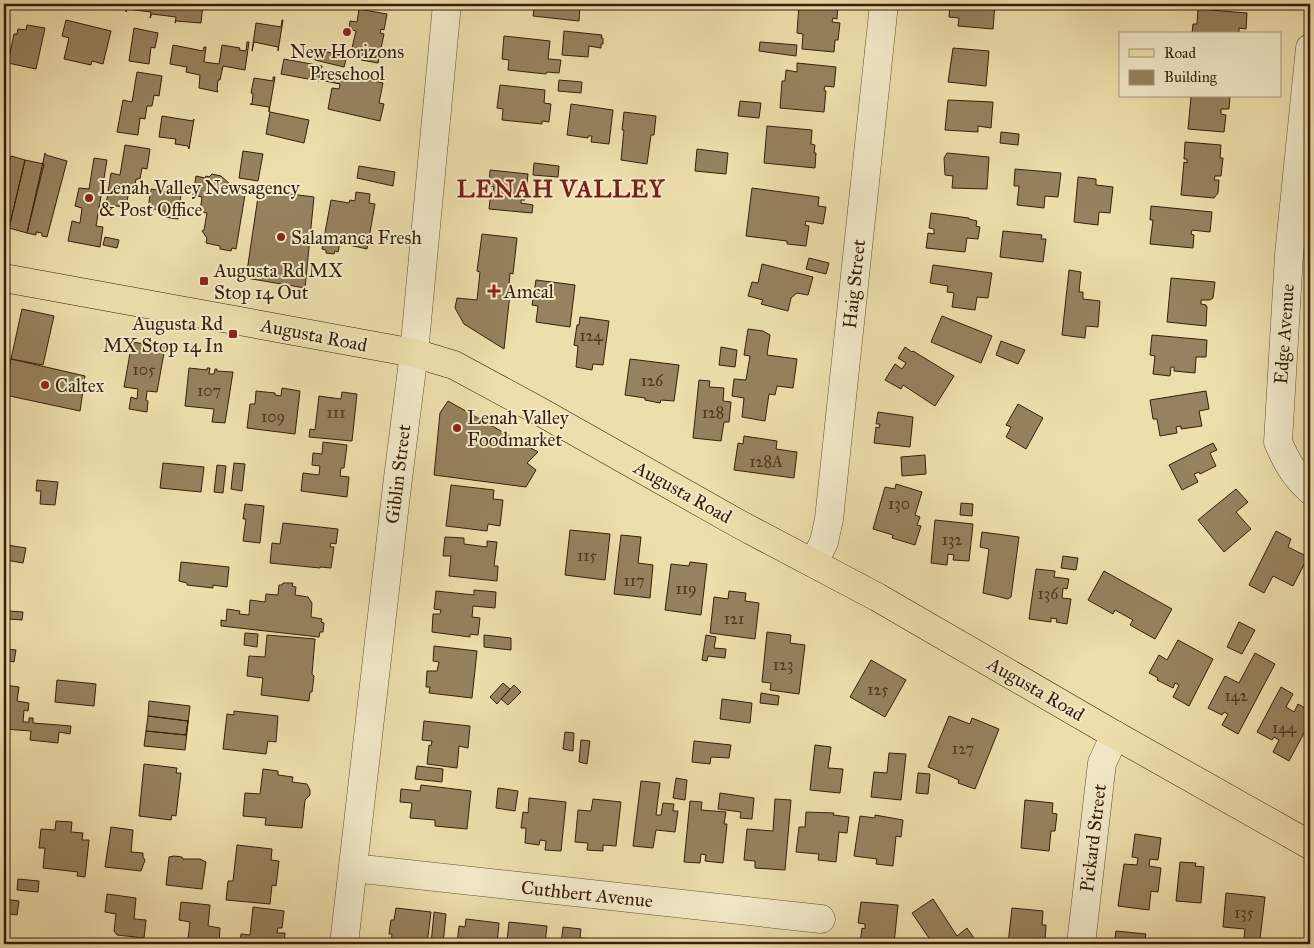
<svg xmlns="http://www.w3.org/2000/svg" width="1314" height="948" font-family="'IM FELL Great Primer',serif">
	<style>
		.building { fill: #96825e; stroke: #371e09 }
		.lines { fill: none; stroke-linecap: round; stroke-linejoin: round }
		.minor-casing { stroke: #644e32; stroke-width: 29 }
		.major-casing { stroke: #371e09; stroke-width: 29 }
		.minor { stroke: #f3eac9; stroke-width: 28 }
		.major { stroke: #eddfac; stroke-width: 28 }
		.poi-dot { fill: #8f2418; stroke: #f3eac9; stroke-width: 2 }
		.labels { text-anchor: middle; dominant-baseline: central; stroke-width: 4; stroke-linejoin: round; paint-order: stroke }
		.number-label { font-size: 16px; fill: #4f371e }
		.poi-label { font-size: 19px; fill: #371e09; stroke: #f3eac9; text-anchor: start }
		.street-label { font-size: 19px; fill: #371e09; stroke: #f3eac9 }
		.district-label { font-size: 24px; font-weight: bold; letter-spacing: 1px; fill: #7a1f14; stroke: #f3eac9 }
	</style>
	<rect width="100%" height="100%" fill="#eddfac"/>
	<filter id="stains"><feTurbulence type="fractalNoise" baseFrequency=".004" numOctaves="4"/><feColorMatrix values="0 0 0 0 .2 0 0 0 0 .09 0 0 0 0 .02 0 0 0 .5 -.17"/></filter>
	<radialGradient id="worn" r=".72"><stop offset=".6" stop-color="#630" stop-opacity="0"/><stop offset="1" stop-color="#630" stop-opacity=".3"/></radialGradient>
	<path class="building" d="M126,4H203L201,23L176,21L175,23L176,17L152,14L150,18L151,12L127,9L126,12Z
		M535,4H577L580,5L579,21L533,16Z
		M799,4H838L837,19L833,18L832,22L840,23L838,40H835L834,52L802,49L803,34L797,33Z
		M950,4H995L993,29L958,26L959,18L949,17Z
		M359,9L387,14L384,30L381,29L380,33L384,34L378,63L361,60L363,49L352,48L356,31L349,29L350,21L357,22Z
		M1198,9L1247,13L1246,29L1239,28V33L1244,34H1192L1193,24H1197Z
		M66,20L111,31L103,64L92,61L91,65L64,59L69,38L62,36Z
		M282,20H283L278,51V47L254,42L252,51L256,23L281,27Z
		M27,25L45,28L36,69L8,63L14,34H17L18,29L26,30Z
		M134,28L158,33L155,48L151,47L149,64L129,61Z
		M564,31L602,35L601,38H603V44H601V48L589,46L588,57L562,55Z
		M504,36L550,41L548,59L561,60L559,73L547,72L546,74L508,70L509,60L502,59Z
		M247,42H249L245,70L223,66L220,80H218L217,90L218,92L199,88L200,75L186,72L187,67L170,64L173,45L203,51L204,47H206L204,62L219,64L222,45L240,48L239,50L246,51Z
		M760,42L797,45L796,56L759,51Z
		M953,48L989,51L986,86L948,82Z
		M317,50L347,56L344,67L315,60Z
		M284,59L322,66L319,81L281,74Z
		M797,63L836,67L834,87L825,86L824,90L826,91L824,112L780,108L782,81H785L786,70L797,72Z
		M324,71L383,83L379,103L384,104L380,121L328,109L332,88L339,89L340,84L325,81L326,78L322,77Z
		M137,72L162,76L159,96L154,95L152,106H147L145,119L140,118L138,135L117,132L123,100L132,102Z
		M273,77H275L269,112V107L250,104H252L253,94L251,93L254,78L273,81Z
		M559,80L582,82L581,93L558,91Z
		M500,85L545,90L544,103L551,104L549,122L542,121V124L502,120L503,109L497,108Z
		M1194,96H1230L1229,109H1221V114L1226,115L1224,132L1188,129L1191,97Z
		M948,100L993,102L991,128L978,126V132L945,130Z
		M740,101L761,103L759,118L738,116Z
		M571,104L613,110L609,144L591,142L592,136H588V138L567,135Z
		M270,112L309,120L304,143L266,134Z
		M624,112L656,116L654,135H651L647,164L621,160L624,130H622Z
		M162,116L193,121L194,119L189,149L188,146L175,144L176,139L159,137Z
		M767,126L812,130L811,144L815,145L814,153H816L815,168L764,163Z
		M1001,132L1019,134L1018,145L1000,143Z
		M1185,142L1221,145L1220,158H1223L1221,176H1215L1214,180H1219L1218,193L1214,198L1181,195L1184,162L1187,163V159H1184Z
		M125,145L150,149L147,169L142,168L140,179H136L134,192L129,191L126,207L106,205L111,173L120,175Z
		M697,149L728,153L726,174L695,171Z
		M243,151L263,154L258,181L239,178Z
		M45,153L46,155L67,161L47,237L42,236V233L36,232V235L27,233Z
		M947,153L989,157L987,189L952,188L953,176L945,175L944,158Z
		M4,155L9,156L4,177Z
		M11,156L25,160L9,228L5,229L4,202L7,192L4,191V183Z
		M94,158L107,160L96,226L103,227L100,247L68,241L72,221L80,223L82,208L75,206L79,188L89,189Z
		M25,160L44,164L27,233L9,228Z
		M534,163L559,166L558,177L533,175Z
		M359,166L395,172L393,186L357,178Z
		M1015,169L1061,173L1058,197L1045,196L1044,208L1017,205L1019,186H1014Z
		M490,170L528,174L525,200H521V203L533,205L532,213L489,209L491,191H493L494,187L489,186Z
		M212,174L221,176L231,185L230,193L245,195L236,249L232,248L231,251L220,249V246L206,243L207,238L202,231L204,230L207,213L200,212L202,197L193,195L196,176L205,178L206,176L209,177Z
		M1078,177L1096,179V185L1113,187L1110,213L1099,212L1098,225L1074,222Z
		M752,188L819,197L818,206L826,207L823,224L806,221L805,225L809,226L806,246L787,244V241L746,236Z
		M151,189L181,194L178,219L164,217L165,211L148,208Z
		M259,190L314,197L305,288L246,278Z
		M356,192L370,194L369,203L375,204L367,249L340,243L338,252L335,251L334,254L326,253V250L322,249L331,200L349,203L350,200L355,201Z
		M1151,206L1212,212L1210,232L1192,230L1191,234L1194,235L1193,248L1150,244L1153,220H1150Z
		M931,213L969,218V219L977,221L976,226L980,227L978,239L967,238L965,252L926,248L928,233L934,234V229L929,228Z
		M1003,231L1042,235L1041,239H1046L1043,262L1000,257Z
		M482,234L517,238L513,274L510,273L509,284H511L504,349L464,324L455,308L457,298L477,300L480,272L477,271Z
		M105,237L119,240L117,248L103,245Z
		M809,258L829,263L826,274L806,269Z
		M762,264L813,277L808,295L797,293L791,298L788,311L761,304L763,300L748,296L752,282L758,283Z
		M933,265L992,273L988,298L977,297L975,310L952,307L954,293L947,292L948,286L930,283Z
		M1069,270L1081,272L1079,292H1083V299L1100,301L1098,327L1086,326L1085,338L1062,335Z
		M1171,278L1215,282L1213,298L1210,300H1201V304L1206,305L1207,307L1206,326L1167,322Z
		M536,280L575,285L570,327L536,322L538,306L532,305Z
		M22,309L54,316L43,365L11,359Z
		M942,316L992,336L981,363L931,342Z
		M580,317L609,321L603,365L593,364L592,370L576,367L578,346L574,345L577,325H579Z
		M748,329L763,331L770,335L767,355L797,359L793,388L777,386L775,395L769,394L765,421L742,417L744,398L732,396L734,379L746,380L750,356L744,355Z
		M1152,335L1207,340L1206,357H1196L1195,373L1174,371V367H1171L1170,376L1153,374L1155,356L1150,355Z
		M1001,341L1025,350L1018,364L996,355Z
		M132,342L145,344L144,351H150L151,345L165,347L157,392L147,391L146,400L148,401L147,412L129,409L131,397L137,399L138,389L124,387Z
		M721,347L737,350L735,367L719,365Z
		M905,347L912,352L913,351L954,376L935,406L903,385L901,389L885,380L895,364L902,369L906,363L898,358Z
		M11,359L85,376L80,411L5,395Z
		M630,359L679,365L674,401L661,400L660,403L645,400V398L625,395Z
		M189,368L207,370V368H210L209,374H214L215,369H217V371L233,372L225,423L212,422L214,409L185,406Z
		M699,380L710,381L709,387L724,388L723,401L731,402L729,422H724L721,441L693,438Z
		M282,388L300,391L295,434L247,428L250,404H255L256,391L275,393V395L281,396Z
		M1206,391L1209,409L1199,411L1202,426L1181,429V426L1176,427L1177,433L1160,436L1157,419H1153L1150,400Z
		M342,392L357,394L352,441L309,437L310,429L315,430L319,396L341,399Z
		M448,401L538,452L527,463L536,470L526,487L434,475L440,413Z
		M1018,404L1043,418L1026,449L1006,437L1011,427L1006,425Z
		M878,412L913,417L910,447L874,443L876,427L879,428L880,424H876Z
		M744,436L777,441L776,449L797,452L794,478L734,470L738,443L743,444Z
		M323,442L347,445L344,468H341L340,476L349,477L347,497L301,491L303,473L319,475L320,466L312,465L313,453L322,454Z
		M1213,443L1217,450L1210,453L1216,466L1200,474L1199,472L1194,474L1198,482L1182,490L1169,465Z
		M925,455L926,474L902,476L901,457Z
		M163,463L204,467L201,492L160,488Z
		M234,463L245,464L242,491L231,489Z
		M217,465L226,466L223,493L214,492Z
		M37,480L58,482L55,505L40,504L41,491H36Z
		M896,484L922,492L915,515L920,517L917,525L921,526L915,545L892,538L893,535L873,529L885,487L895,489Z
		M451,485L494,490L493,499L503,500L500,526L488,524L487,531L446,526Z
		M1236,489L1248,502L1236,512L1251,529L1224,552L1198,520Z
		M4,500H6L4,524Z
		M961,503L973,504L972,516L960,515Z
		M245,504L264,506L260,543L243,541L246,519H243Z
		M935,520L973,524L969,561L953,560L954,555L948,554L947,565L931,563Z
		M283,523L338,529L336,544L331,543L330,547H334L331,568L320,567V568L270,563L272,543L280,544Z
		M570,530L610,534L605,580L565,575Z
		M1276,531L1291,539L1288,547L1308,557L1293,586L1273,576L1264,593L1249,585Z
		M982,532L1019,537L1011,597L1008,599L983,593L989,549L980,547Z
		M621,535L641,537L638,563L653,565L650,598L614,594Z
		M445,537L464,538V544L487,547V541L497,542L494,566H498L497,581L449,576L451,556H443Z
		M7,545L26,548L23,563L5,560Z
		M1063,556L1078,558L1076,570L1061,568Z
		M181,562L229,567L227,587L213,585V588L187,585V583L179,581Z
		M690,562L707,564L701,615L665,610L671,564L689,566Z
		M1036,569L1055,571L1054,577L1069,579L1067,589L1063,588L1062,598L1071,599L1067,624L1056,622L1057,619L1051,618V622L1029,619Z
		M1104,571L1172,609L1155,639L1130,625L1133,620L1115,610L1113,614L1088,600Z
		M283,583H293L292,586L296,587L295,595L308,597L312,603L311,617L322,619L321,622L324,623L323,632H320L319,637L221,626V620L226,621L227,609L240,611L239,614L249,615L250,600L265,602L266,594L278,595L279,585H282Z
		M474,590L496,592L495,608L473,606L472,617L480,618L478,635L470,634V637L432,632L433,614H440L441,610L434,609L436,591L474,595Z
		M729,591L746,593L745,601L759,603L755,639L710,633L714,597L728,599Z
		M9,611L23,612L22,620L9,619Z
		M1239,622L1255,630L1242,654L1227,647Z
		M767,632L791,635L790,643L805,645L799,694L770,690L771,683L762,682Z
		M245,633L258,634L257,647L244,645Z
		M267,635L315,639L312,674L314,676L312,692H310L309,701L261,695L263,678L247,676L249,656L265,657Z
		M484,635L511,638V650L484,647Z
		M706,635L716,637L714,648L726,649L725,658L708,656L707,661L702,660Z
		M1178,640L1213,659L1189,706L1173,697L1179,685L1175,683L1173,688L1157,680L1158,678L1149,673L1159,655L1167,660Z
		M4,646H6V649L16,650L14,662L4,660Z
		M434,646L477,651L472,698L429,693L430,687H426L427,671H437L439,662L433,661Z
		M1255,653L1275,664L1238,734L1222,725L1228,714L1224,712L1222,715L1208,708L1225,676L1239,683Z
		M871,660L906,680L885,717L850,697Z
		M57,680L96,684L94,706L55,702Z
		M503,683L510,689L497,704L490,697Z
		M4,685L19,687L17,701L29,703L28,711L24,710L23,722H29V718H33V723L71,726L70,734L59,732L58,743L30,740L31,731L4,729Z
		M514,685L521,692L508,705L501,699Z
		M1281,687L1293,694L1286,707L1294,712L1298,704L1310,711V722L1289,761L1273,752L1279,740L1274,737L1272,740L1257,732Z
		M761,693L779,696L778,705L760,703Z
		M722,699L752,703L750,723L720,719Z
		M149,701L190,706L185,750L144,746L146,731L186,735L188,721L148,716Z
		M234,711L278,716L276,742L268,741L266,754L223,749L227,714L234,715Z
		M148,716L188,721L186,735L146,731Z
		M949,716L970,724L972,718L999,729L975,789L958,783L959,780L928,767Z
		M424,721L470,726L468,748L459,746L457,768L427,764L429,745L431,746L432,741L422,740Z
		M565,732L574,733L573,751L563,749Z
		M581,740L590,741L587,764L579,762Z
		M694,741L731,745L729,758L711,757L710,764L692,762Z
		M815,745L831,747L828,768L843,769L840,793L810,790Z
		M4,753H8V763L4,762Z
		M889,753L906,754L901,800L871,797L874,772L887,773Z
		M144,764L177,768L176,773H181L176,816L172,815L171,820L139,816Z
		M417,766L443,769L442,782L415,779Z
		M263,769L278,771V775L293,777L292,782L307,784L310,790V795L305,800L302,828L265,825L266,818L243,816L245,793L260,794Z
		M918,773L930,774L928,794L916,793Z
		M676,778L687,780L685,800L673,798Z
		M641,781L660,783L656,815H661L663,803L674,804L673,811H678L675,832L656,830L653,848L633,846Z
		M421,785L471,791L467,829L435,826V820L410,818L412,803L400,802L401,789L420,791Z
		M498,788L518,791L515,811L496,808Z
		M720,793L754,798L752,819L740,818L741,812L718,809Z
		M529,798L566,802L561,851L545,850L546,841L540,840L539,845L525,843L526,828H521L523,812L528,813Z
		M593,799L621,802L616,846L603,845V851L587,850L588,843L575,842L578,810L591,811Z
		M775,799L791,800L785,870L755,868V861L744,860L747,829L773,831Z
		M1025,800L1053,803L1052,813L1057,814L1055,831H1051L1049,851L1021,848Z
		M690,801L702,802L701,810L726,812L724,824H727L723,863L705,861L706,855L701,854L700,863L684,862Z
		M806,812L834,813L833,815L849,817L847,833L839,832L836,862L818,860L819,854L796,852L799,827H805Z
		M875,815L903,820L901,837L896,836L893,866L876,864L877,859L854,856L860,816L875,818Z
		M56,821L72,822L71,832L83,833L82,840H89L85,877L77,876L78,872L43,868L45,848H39L41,829L55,830Z
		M111,827L133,830L131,852L143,853V857L145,860L141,871L105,867Z
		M1135,834L1161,838L1158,860L1150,859L1149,866L1161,868L1158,892L1151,891L1149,910L1118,906L1124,864L1137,865L1138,858L1132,857Z
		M237,845L272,849L271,860L279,861L276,886L272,885L270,904L226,900L228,881H233Z
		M174,856L182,857L183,859H200L206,862L202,889L166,885L169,857Z
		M1180,862L1196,863L1195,866L1204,867L1201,903L1176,901Z
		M18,879L39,881L38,892L17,890Z
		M1226,893L1265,897L1260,939L1244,938L1245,929L1223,927Z
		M107,894L136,898L134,919L146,920L144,938L117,935L114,931L116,914L105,912Z
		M4,899L19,901L17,915L4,913Z
		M933,899L957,936L967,928L978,944H933L912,913Z
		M181,902L210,905L208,926L220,928L219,944L192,943L188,939L190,922L179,920Z
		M861,902L898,905L894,944H860L862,928L865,929V924L858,923Z
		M253,907L284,911L282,928H278L277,933H285L284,944H240L241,934L250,935Z
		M396,908L431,912L427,944H391L392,934H389L391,920H394Z
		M1012,908L1043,911L1042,925H1046L1045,942H1040L1039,944H1008Z
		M434,912L446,914L443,944H431Z
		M466,919L499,923L497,944H457L459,926L465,927Z
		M509,922L547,926L545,944H510V941H507Z
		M563,927L581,929L580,938L599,939V944H561Z
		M1116,931L1146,934L1144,944H1114Z"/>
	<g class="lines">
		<defs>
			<path id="minor" d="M1310,48L1289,255L1278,442C1287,463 1294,475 1310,490
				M814,562L824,542L829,519L884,4
				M353,868L821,919
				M344,944L397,486L414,353L447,4
				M1081,944L1102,763L1115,735"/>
			<path id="major" d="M4,278L414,353L454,365L539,411L739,524L877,597L1115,735L1310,845"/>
		</defs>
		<use href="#minor" class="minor-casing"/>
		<use href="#major" class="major-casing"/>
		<use href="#minor" class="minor"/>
		<use href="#major" class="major"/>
	</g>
	<g class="poi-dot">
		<circle cx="347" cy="32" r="5"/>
		<circle cx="89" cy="198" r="5"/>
		<circle cx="281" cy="237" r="5"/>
		<rect x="199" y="276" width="10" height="10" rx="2.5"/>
		<path d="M491.5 283.5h5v5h5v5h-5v5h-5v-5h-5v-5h5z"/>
		<rect x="228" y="329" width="10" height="10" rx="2.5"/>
		<circle cx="45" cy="385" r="5"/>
		<circle cx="457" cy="428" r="5"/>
	</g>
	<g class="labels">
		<g class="number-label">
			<text x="591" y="335">124</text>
			<text x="144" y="369">105</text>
			<text x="652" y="380">126</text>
			<text x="209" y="390">107</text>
			<text x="336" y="412">111</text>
			<text x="713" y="412">128</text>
			<text x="273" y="416">109</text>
			<text x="766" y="461">128A</text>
			<text x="899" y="503">130</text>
			<text x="952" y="539">132</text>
			<text x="587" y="555">115</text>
			<text x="634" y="580">117</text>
			<text x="686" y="588">119</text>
			<text x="1048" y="593">136</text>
			<text x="734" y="618">121</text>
			<text x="783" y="664">123</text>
			<text x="878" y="689">125</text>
			<text x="1236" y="695">142</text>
			<text x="1284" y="727">144</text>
			<text x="963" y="748">127</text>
			<text x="1244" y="912">135</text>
		</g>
		<g class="poi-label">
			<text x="347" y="51" text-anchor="middle">New Horizons<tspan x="347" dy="22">Preschool</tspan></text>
			<text x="99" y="187">Lenah Valley Newsagency<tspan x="99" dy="22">&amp; Post Office</tspan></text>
			<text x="291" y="237">Salamanca Fresh</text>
			<text x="214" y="270">Augusta Rd MX<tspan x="214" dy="22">Stop 14 Out</tspan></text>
			<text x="504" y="291">Amcal</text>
			<text x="223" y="323" text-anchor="end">Augusta Rd<tspan x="223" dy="22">MX Stop 14 In</tspan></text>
			<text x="55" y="385">Caltex</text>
			<text x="467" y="417">Lenah Valley<tspan x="467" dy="22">Foodmarket</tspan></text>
		</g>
		<g class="street-label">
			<text transform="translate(854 284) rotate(-84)">Haig Street</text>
			<text transform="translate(1284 334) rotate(-86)">Edge Avenue</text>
			<text transform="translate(314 335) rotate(11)">Augusta Road</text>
			<text transform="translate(398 474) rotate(-83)">Giblin Street</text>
			<text transform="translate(683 492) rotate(29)">Augusta Road</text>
			<text transform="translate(1036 689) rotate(30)">Augusta Road</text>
			<text transform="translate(1093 838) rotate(-83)">Pickard Street</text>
			<text transform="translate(587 894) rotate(6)">Cuthbert Avenue</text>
		</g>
		<g class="district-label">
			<text x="561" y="189">LENAH VALLEY</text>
		</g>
	</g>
	<rect width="1314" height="948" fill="none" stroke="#eddfac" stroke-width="20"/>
	<rect x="5" y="5" width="1304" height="938" fill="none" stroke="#371e09" stroke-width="2.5"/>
	<rect x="10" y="10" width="1294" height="928" fill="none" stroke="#371e09"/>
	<rect x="1119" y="32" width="162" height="65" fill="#f3eac9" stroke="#a8987c"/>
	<rect x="1129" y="49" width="25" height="8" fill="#eddfac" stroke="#a8987c"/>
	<text x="1164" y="58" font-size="15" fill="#371e09">Road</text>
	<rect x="1129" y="70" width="25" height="15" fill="#96825e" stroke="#a8987c"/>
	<text x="1164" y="82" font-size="15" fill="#371e09">Building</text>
	<rect width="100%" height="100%" filter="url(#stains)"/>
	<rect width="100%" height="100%" fill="url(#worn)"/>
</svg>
